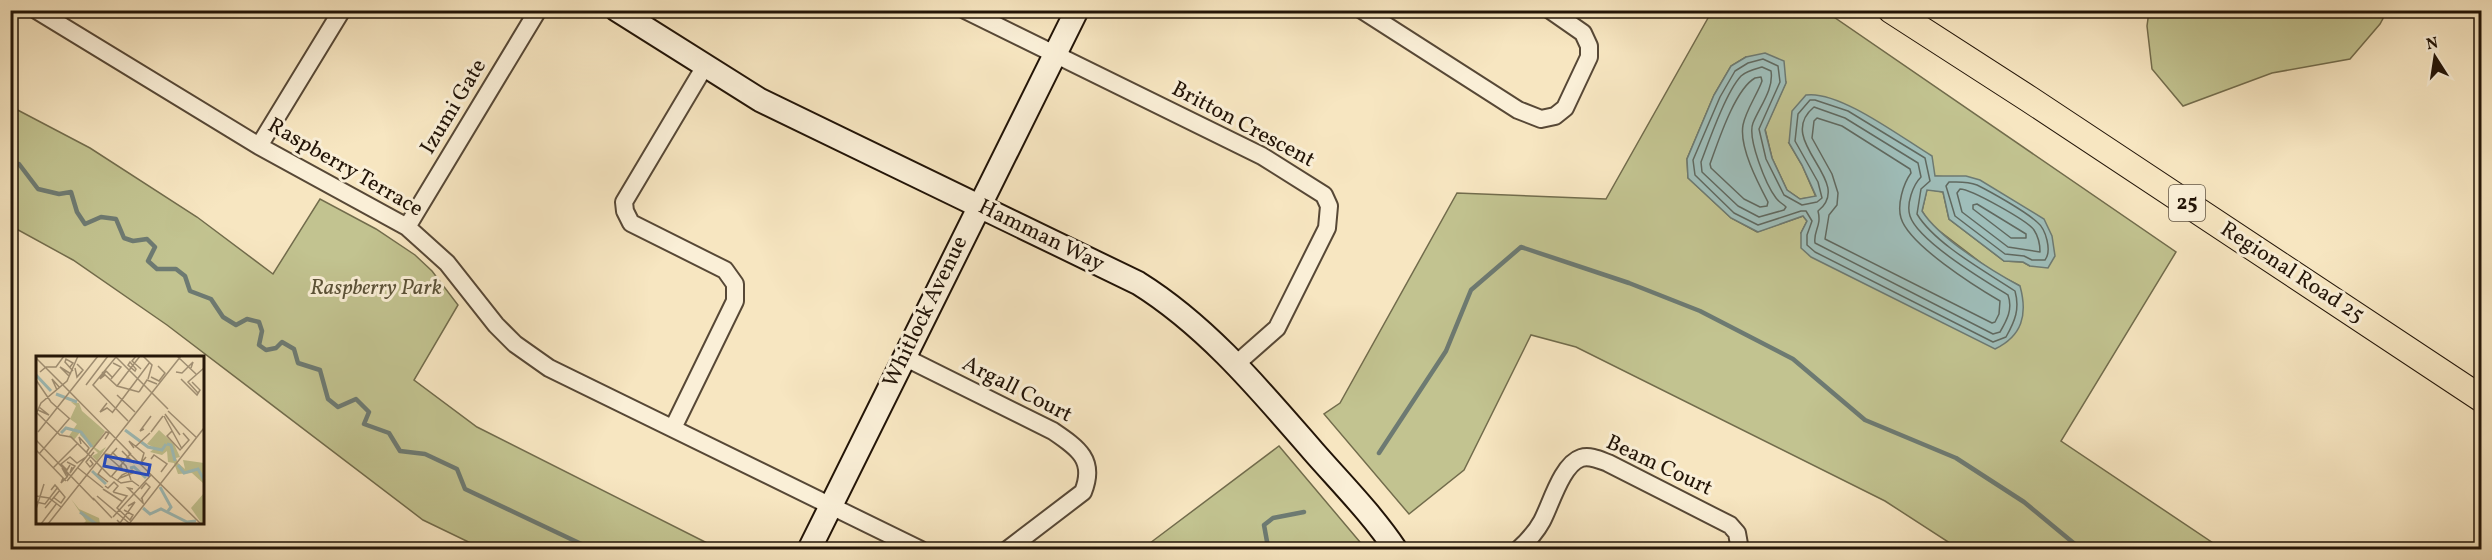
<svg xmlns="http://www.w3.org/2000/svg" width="2492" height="560" font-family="Vollkorn,serif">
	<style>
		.green { fill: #c2c390; stroke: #726c4c; stroke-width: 1.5; fill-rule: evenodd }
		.water { fill: #9fbeba; stroke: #6d7a72; stroke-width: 1.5 }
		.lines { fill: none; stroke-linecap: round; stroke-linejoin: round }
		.shore { stroke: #606960; stroke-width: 1.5 }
		.stream { stroke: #6d7a72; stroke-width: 4.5 }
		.street-casing { stroke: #574836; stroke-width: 20 }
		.secondary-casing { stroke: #221407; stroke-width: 26 }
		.primary-casing { stroke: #221407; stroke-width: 28 }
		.street { stroke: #faefd7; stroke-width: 16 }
		.secondary { stroke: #faefd7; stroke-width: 22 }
		.primary { stroke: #f7e6c1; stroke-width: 26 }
		.labels { text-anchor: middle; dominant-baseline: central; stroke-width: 6; stroke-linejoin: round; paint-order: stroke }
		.shield { fill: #faefd7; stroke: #635645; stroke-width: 1.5 }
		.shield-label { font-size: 21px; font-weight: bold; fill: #221407 }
		.street-label { font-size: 22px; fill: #221407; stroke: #faefd7 }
		.park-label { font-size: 22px; font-style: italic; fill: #5a5137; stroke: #faefd7 }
		.inset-river { fill: none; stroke: #9fbeba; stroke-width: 3 }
		.inset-road { fill: none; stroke: #a29277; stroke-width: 1.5 }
		.view { fill: #1d4ed8; fill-opacity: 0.15; stroke: #1d4ed8; stroke-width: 3 }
		.inset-edge { fill: none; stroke: #221407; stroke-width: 3 }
	</style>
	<rect width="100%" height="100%" fill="#f7e6c1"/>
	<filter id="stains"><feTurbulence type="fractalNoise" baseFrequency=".00333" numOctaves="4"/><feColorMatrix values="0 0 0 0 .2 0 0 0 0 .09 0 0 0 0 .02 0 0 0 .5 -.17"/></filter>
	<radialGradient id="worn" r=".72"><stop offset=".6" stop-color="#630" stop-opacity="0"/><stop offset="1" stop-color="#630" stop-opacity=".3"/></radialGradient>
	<path class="green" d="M1712,11H1825L2176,252L2061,441L2222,549H1959L1885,501L1576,347L1531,335L1464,470L1409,514L1324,414L1340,403L1457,193L1606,199ZM1746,57L1786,82L1765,129L1772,158L1787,190L1800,199L1816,197L1802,165L1789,143L1931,156L1934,176L1946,177L2030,266L2023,262L2004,261L1949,219L1943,192L1927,189L1922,211L1929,223L1993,272L2020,286L1801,233L1807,221L1803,216L1757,232L1731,218L1688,178L1687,159L1714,95L1731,66Z
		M2149,11V10L2387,11L2380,24L2350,59L2272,73L2183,106L2152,69L2147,26Z
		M10,106L90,148L197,217L273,274L320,199L376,229L415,255L432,271L458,305L414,380L477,427L719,549H483L423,520L167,325L73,260L11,226Z
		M1279,446L1365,548L1142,549L1154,540Z"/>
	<path class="water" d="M1765,53L1784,61L1786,83L1765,130L1772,158L1787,190L1800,199L1816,196L1802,165L1789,143L1792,111L1806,95C1839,90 1902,138 1932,156L1935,176H1966L1980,180L2044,219L2052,236L2055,256L2048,268L2030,266L2023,262L2004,261L1949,219L1943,192L1927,190L1922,211C1939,238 1992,271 2020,286C2028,315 2022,336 1995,349L1811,257L1801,248V233L1807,221L1803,216L1758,232L1731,218L1688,178L1687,159L1714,95L1731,66L1746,57Z"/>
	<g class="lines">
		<path class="shore" d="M1763,59L1778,66L1780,82L1759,129L1766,159L1784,195L1802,205L1817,202L1822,198L1818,182L1795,141L1798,114L1810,100H1815L1848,111L1925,158L1930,181L1921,189L1917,214C1935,244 1985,271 2015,291C2020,309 2015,321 2006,337L1993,342L1815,252L1807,245V235L1812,221L1806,211H1801L1758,225L1734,213L1695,175L1693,160L1720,97L1735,71L1748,63Z
			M1762,67L1771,71C1774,89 1760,106 1753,123C1747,138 1766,185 1776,198C1779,202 1783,204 1786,207L1784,210L1759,217L1738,206L1702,172L1701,162C1709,141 1726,92 1741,76C1746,71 1755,69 1762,67Z
			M1755,78L1761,77L1762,81C1757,95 1746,110 1743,125C1739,147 1758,183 1768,202L1767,206L1760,207L1744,199L1711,168L1710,164C1718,142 1735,89 1755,78Z
			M1814,107L1845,118L1918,163L1921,177C1913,185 1906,204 1910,216C1918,241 1985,281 2008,295C2013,309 2007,320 2000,332L1993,334L1815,243C1813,231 1822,226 1818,211C1856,181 1773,141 1814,107Z
			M1817,118L1842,126L1910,169L1911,173C1903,184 1897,205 1901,218C1909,245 1976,287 2000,301L1999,314L1995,322L1992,323L1825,239L1829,215L1837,205L1838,193L1832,174L1812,138L1814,121Z
			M1949,182C1959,182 1967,181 1977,185C1991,192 2025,211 2037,222C2046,229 2052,251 2045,260H2032L2024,256L2005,254L1955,216L1946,186Z
			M1960,189C1971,189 2028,221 2034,230C2038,236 2040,245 2040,252L2008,247L1962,212L1957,193Z
			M1977,204L2026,234V238H2011L1973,209V205Z"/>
		<path class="stream" d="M10,165L19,164L38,189L59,194L71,192L77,212L85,224L101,217L116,219L124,238L133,241L147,239L155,247L148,261L157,269H176L185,276L190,291L211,299L223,317L236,325L247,319L259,322L262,331L259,345L266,350L276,348L282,342L294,349L298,363L320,370L328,399L338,407L356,399L369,412L364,424L389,433L400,451L425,454L457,469L465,489L594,550
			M1379,453L1446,351L1471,290L1521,247L1629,283L1700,311L1793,359L1865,420L1956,458L2024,502L2082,550
			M1265,550L1268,547L1264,525L1273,518L1304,512"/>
		<defs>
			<path id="street" d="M36,10L259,146L407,227L447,263L496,325L515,344L549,368L921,550
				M965,10L1262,156L1324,195L1329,206L1327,228L1277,328L1235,365
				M1362,10L1518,110L1541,119L1555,116L1565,108L1589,57V46L1583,33L1550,10
				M259,146L342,10
				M407,227L538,10
				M904,357L1053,431C1078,448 1096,460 1083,492L1007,550
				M673,428L735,301V284L725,270L631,223L625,211L624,202L705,66
				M1518,550C1528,541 1536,532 1542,521C1551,504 1562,464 1581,458C1590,455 1600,460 1608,463L1730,525L1737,533L1740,550"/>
			<path id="secondary" d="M617,10L760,100L1138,283C1207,326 1260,390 1313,451C1341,483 1372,514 1396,550
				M809,550L1077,10"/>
			<path id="primary" d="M1891,10L2029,99L2482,399"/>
		</defs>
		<use href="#street" class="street-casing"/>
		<use href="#secondary" class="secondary-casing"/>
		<use href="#primary" class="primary-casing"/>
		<use href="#street" class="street"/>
		<use href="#secondary" class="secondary"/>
		<use href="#primary" class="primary"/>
	</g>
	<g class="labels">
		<rect class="shield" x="2169" y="185" width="36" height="36" rx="4.5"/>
		<g class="shield-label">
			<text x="2187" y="203">25</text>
		</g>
		<g class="street-label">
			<text transform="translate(454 107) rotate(-59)">Izumi Gate</text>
			<text transform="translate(1243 125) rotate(28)">Britton Crescent</text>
			<text transform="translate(345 168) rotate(30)">Raspberry Terrace</text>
			<text transform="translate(1041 236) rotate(26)">Hamman Way</text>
			<text transform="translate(2292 273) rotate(33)">Regional Road 25</text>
			<text transform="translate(926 312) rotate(-64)">Whitlock Avenue</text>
			<text transform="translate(1017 390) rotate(27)">Argall Court</text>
			<text transform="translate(1659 466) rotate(25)">Beam Court</text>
		</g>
		<g class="park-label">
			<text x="376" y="288">Raspberry Park</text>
		</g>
	</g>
	<g transform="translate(36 356)">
		<rect width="168" height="168" fill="#f7e6c1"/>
		<path d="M35,46L43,47L46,55L69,75L58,91L64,95L70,91L61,105L56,100L62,97L44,79L45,75L38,84L33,80L41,68L34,63L40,50ZM123,74L138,88L144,101L140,102L142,107L149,113L147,104L168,107V128L156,117L142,118L138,107L132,106L131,95L126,99L114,96L119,92L111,88ZM168,137V168H166L155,152ZM35,143L43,153L63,162L64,168H47L50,165Z" fill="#c2c390"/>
		<path class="inset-river" d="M0,19L15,35M20,38L41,46M89,74L112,91L126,94L130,88M25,77L30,72L45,76L56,91M131,88L135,89L139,105M142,109L148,117L162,113L168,124M94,112L98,111L110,122M56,115L70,128M124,131L135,151L132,155M107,152L114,158L125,153L151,166L160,165M44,156L60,168"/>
		<path class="inset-road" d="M79,0L93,14M100,0L96,5L105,13M107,0L116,9L112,23M141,0L160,18M80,1L57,29L92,65M0,2L28,30M94,6L100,13L99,15L92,9ZM34,11L37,7L30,3L29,6L37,15M39,12L41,21L47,14L41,8M91,12L107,28M4,16L10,11H20L28,0M66,16L81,30L103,36M140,16L146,17L157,6L155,12M69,19L64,23L70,15L76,21M33,20L24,11L35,18M115,21L123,25L129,17L122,10M75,23L85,11L77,7M145,23L161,39L164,34L156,26M0,24L15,46L34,63M105,26L132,53M26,28L94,97M50,29L72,0M81,30L104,0M21,34L16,23L24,32M103,36L111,24L121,28M162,37L152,26L168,12M81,39L99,56M71,47L64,56L71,52L76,56M2,54L13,59L3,51M132,55L161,82M1,57L24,79L35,81L75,121M76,57L114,6M0,58L5,47L31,25L42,0M129,58L144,79M128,60L146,93M108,73L104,75L115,60M136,75L131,80L144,94L153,84L147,77M2,76L62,0M115,76L127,60M0,84L58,144M45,88L43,81L53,92L50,97M99,91L114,77M81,92L75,99L69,98L86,113L85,109M98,92L93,85L108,97L105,107L110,101M0,94L30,125M86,95L98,107L91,102M76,96L90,110L95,124M92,96L165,168M3,98L33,63M115,103L118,99L131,108L125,116M54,104L57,108L54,111L50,106L58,96M31,106L39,110L34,117L36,111M34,109L31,114L25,108L34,101L41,107L50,101M17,112L41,88M42,112L67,132M66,112L62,118L72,126M75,121L95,97M76,121L85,127L96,125L103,130M27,122L25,127L31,121L32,119L26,112L31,121M31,125L70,76L73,77L69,83M81,125L86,119L96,114L99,116L84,122M69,130L72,132L78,126L82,130L77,136M67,133L87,146M97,133L92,132L107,147L106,142M15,134L19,129L29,141L25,147L17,141M77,136L91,140L81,152L94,164L97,159L88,154M0,140L13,142L25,151M61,140L93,167M57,142L76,162M105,143L114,131L110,127L105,133M0,146L9,148L22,131M9,152L24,134M0,153L8,128M77,161L115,119M81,164L84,167L99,146L92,150M5,168L21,147M12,168L145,0M93,168L168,72"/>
		<path class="view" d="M70,100L114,109L112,119L68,110Z"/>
		<rect width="168" height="168" class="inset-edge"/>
	</g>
	<rect width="2492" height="560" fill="none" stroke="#f7e6c1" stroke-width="36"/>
	<rect x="12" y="12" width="2468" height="536" fill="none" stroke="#221407" stroke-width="3"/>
	<rect x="18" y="18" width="2456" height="524" fill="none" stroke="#221407" stroke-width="1.5"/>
	<g transform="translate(2435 57) rotate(348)" stroke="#faefd7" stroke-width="4.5" paint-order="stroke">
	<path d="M0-4.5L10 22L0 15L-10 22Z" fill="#221407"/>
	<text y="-9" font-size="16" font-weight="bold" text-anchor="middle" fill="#221407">N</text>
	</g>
	<rect width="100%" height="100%" filter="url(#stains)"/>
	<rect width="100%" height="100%" fill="url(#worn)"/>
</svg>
